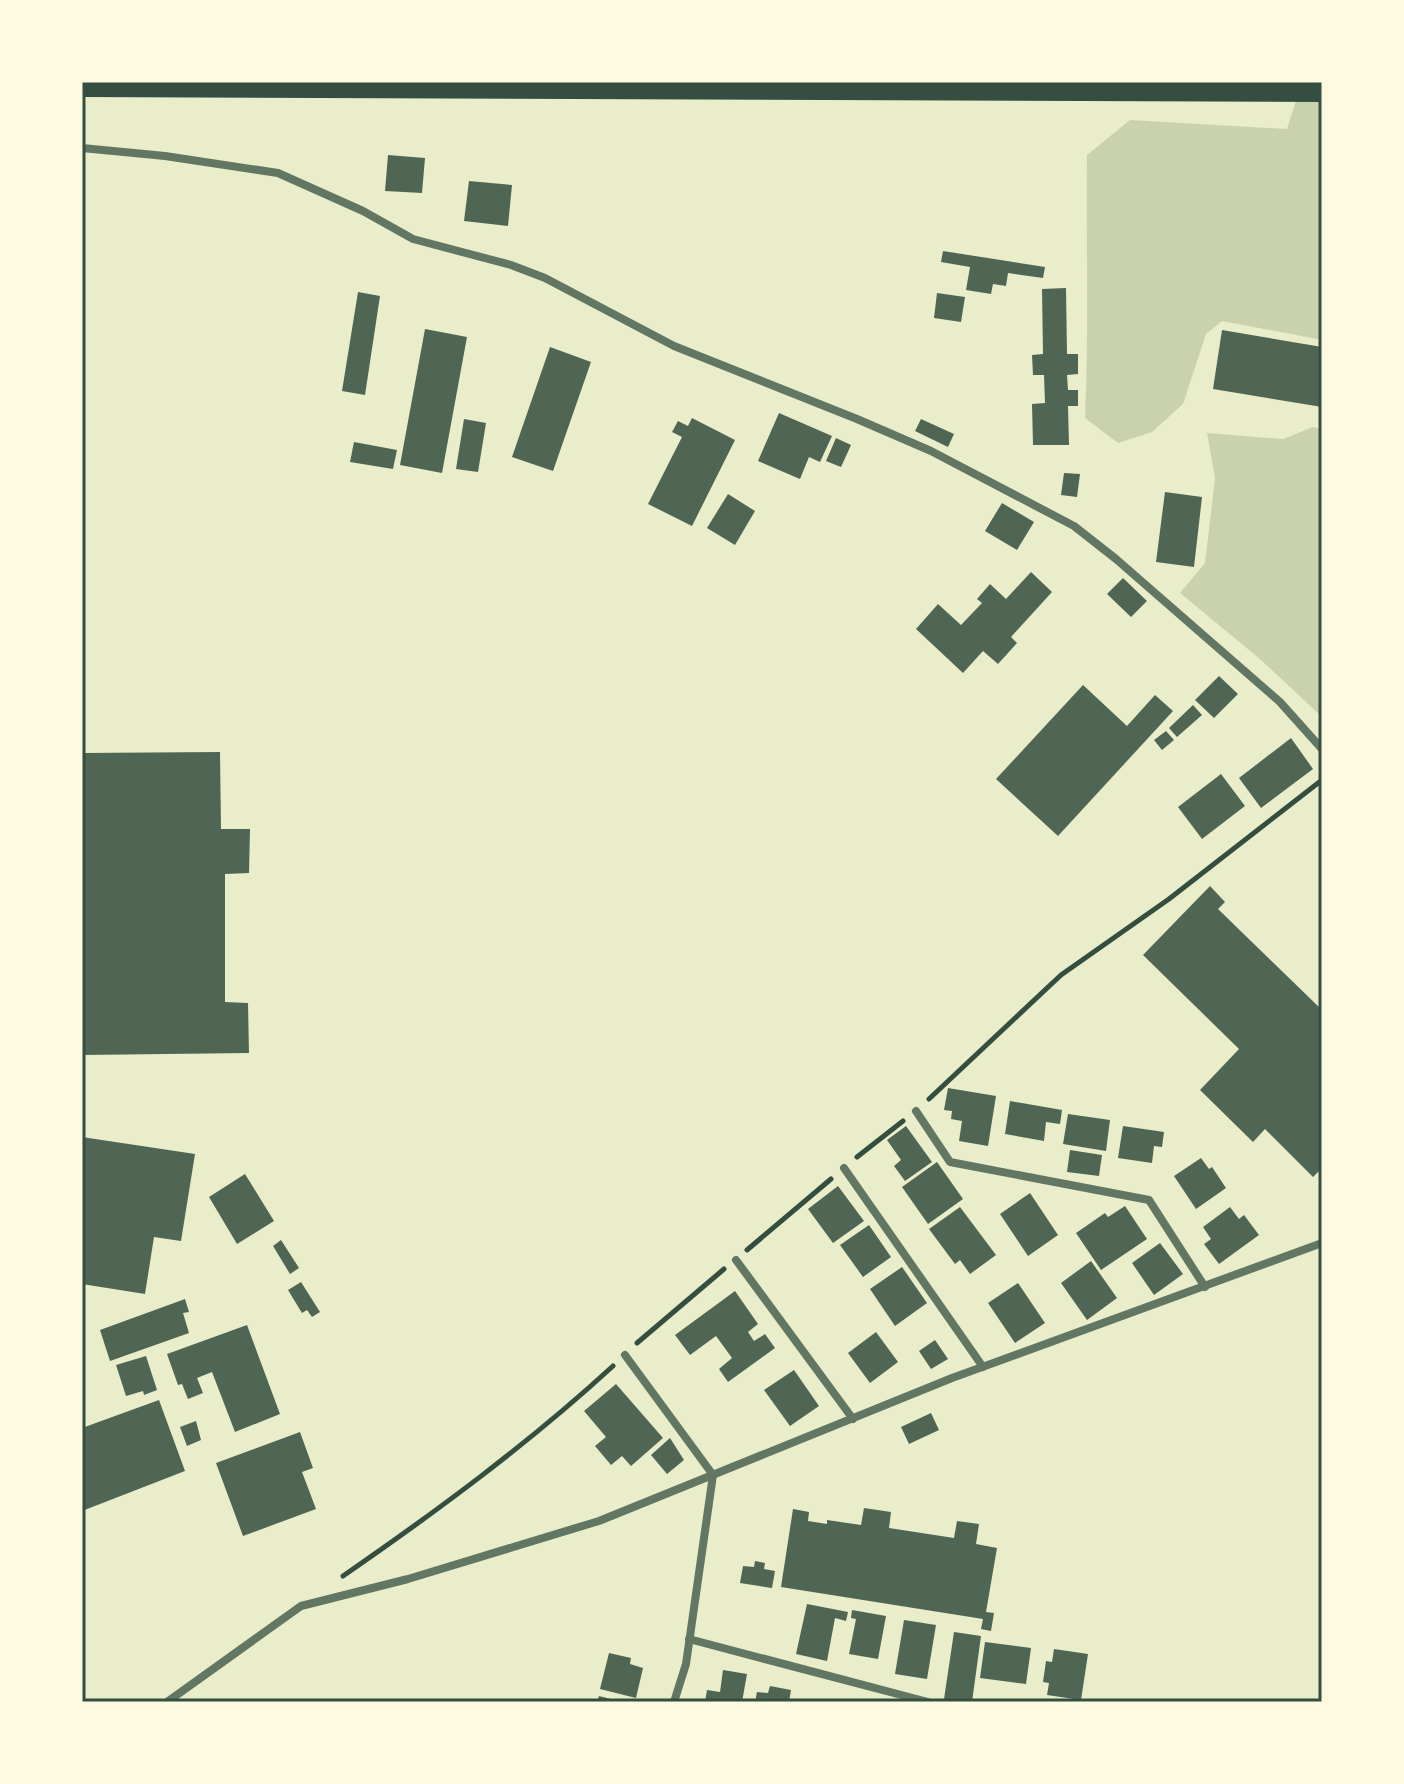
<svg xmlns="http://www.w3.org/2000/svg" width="1404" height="1784" font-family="'Exo 2',sans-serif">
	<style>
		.green { fill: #cad2ad }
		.building { fill: #4f6655 }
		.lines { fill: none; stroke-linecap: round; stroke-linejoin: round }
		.path { stroke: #344e41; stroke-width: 5 }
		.minor { stroke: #617663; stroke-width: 8 }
		.trunk { stroke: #344e41; stroke-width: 22 }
		.neatline { fill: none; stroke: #344e41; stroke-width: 3 }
	</style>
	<rect width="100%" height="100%" fill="#e9edc9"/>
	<path class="green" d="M1302,82H1322V340L1222,321L1206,334L1183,404L1152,432L1118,443L1085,418C1089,330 1086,243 1087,155L1130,120L1287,129Z
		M1313,427L1322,429V717L1260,659L1180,593L1205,563L1215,478L1207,433L1283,439Z"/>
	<path class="building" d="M388,155L425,158L422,193L385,191Z
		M469,181L512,185L508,226L464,221Z
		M943,251L1045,267L1043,278L1008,273L1006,286L993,284L991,294L966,290L970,267L941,262Z
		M1066,288L1067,354H1078V374L1067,375L1068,390H1078V406H1068L1069,445H1033L1032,404L1045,403L1044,375H1033L1032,355L1043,354L1042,289Z
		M358,292L380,296L365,395L342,391Z
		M937,293L965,297L961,322L934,318Z
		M425,329L467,337L442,473L400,465Z
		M1222,330L1322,347V407L1213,389Z
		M550,347L591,362L553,471L512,457Z
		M779,413L832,436L820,462L809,457L800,479L758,461Z
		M692,418L735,440L692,526L648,504L682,437L672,432L678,421L688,426Z
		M464,419L486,423L478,472L456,469Z
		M921,419L954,434L948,447L915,431Z
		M836,438L851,445L841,467L826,461Z
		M354,442L397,450L393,469L350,462Z
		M1064,473L1080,474L1077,497L1061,495Z
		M1165,492L1202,497L1194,567L1156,562Z
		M728,494L755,511L735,545L707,528Z
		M1002,503L1034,522L1017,550L985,531Z
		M1031,572L1052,592L1011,637L1017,643L998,664L983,651L963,673L916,629L938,604L961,625L982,603L977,599L990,584L1006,599Z
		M1123,578L1147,601L1131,617L1107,594Z
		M1219,676L1238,694L1214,718L1195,700Z
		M1083,685L1127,726L1155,695L1173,711L1058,836L996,779Z
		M1193,705L1202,715L1177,737L1169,728Z
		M1166,731L1174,740L1162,750L1154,740Z
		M1291,738L1313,769L1261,808L1239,778Z
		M220,752L221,829H250L249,873L225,874V1002L248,1003L249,1053L82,1055V753Z
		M1221,774L1245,806L1202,839L1178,807Z
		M1210,886L1225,902L1218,909L1322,1010V1168L1313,1177L1265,1129L1253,1142L1200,1090L1239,1049L1143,955Z
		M948,1088L996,1096L988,1146L959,1141L962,1121L951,1119L952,1111L944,1110Z
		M1010,1101L1062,1110L1060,1124L1046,1122L1044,1141L1005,1134Z
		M1068,1114L1110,1120L1106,1151L1063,1144Z
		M906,1126L932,1162L905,1181L894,1166L901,1160L887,1140Z
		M1123,1126L1164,1132L1162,1147L1154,1146L1152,1163L1118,1158Z
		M82,1137L195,1154L181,1241L154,1237L145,1294L82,1284Z
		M1070,1150L1102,1155L1099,1176L1067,1172Z
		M1201,1158L1209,1169L1212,1167L1226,1188L1196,1209L1174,1176Z
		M937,1162L963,1199L928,1224L902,1187Z
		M245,1174L274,1221L237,1244L209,1197Z
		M838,1186L864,1221L833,1243L808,1209Z
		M1030,1193L1058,1235L1028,1256L1000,1214Z
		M1125,1206L1147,1239L1101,1270L1076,1233L1105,1213L1108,1217Z
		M960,1207L996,1255L970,1274L960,1260L955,1264L929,1229Z
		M1230,1207L1239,1219L1244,1215L1259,1235L1219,1264L1204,1244L1211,1239L1203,1227Z
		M869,1225L891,1257L863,1277L840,1245Z
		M281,1240L299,1268L290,1274L273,1246Z
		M1160,1243L1183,1274L1154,1295L1132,1263Z
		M1091,1261L1117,1298L1087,1320L1061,1283Z
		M902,1267L927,1303L895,1326L870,1289Z
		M301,1282L320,1312L312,1317L307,1310L302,1313L288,1290Z
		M1018,1283L1045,1323L1015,1343L988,1303Z
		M735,1291L758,1324L748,1332L754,1341L765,1334L775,1348L728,1382L719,1369L732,1358L716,1336L690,1355L675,1335Z
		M185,1299L189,1312L183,1313L189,1333L110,1361L100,1330Z
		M247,1325L280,1414L235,1432L212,1372L197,1378L203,1393L188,1399L182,1384L178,1385L167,1354Z
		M876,1332L898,1362L870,1383L848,1353Z
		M935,1340L948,1359L931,1369L919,1351Z
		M146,1356L157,1390L144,1395L143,1391L126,1396L116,1365Z
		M794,1370L819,1406L790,1426L764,1390Z
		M616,1384L663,1438L631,1466L622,1456L611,1465L595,1446L606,1437L584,1411Z
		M159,1400L185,1471L82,1511V1428Z
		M931,1413L939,1430L909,1444L901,1427Z
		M196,1421L201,1440L187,1446L180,1427Z
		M300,1432L313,1468L302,1472L316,1509L243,1536L216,1463Z
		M670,1438L684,1460L667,1474L651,1455Z
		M864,1508L891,1512L889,1528L954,1538L957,1521L979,1524L976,1544L997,1548L986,1612L994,1613L991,1631L981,1629L983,1619L781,1587L793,1509L809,1512L808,1521L827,1524V1520L861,1525Z
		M755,1561L765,1563L764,1569L775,1571L772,1588L740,1583L743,1566L754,1567Z
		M807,1604L848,1612L846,1621L835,1618L827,1661L796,1654Z
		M852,1610L886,1616L878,1659L849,1654L856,1619L851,1618Z
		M904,1620L936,1625L927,1679L895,1674Z
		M954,1632L981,1636L972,1702L944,1699Z
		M985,1642L1031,1648L1026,1684L980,1678Z
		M1054,1649L1088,1654L1081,1700L1047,1695L1049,1683L1043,1682L1046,1661L1052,1662Z
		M609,1653L631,1658L630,1664L643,1668L636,1698L600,1689Z
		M723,1670L747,1674L742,1702H705L707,1690L720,1692Z
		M770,1686L791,1690L789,1702H755L757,1692L768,1693Z
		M599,1696L619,1701V1702H597Z"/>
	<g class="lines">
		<path class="path" d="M929,1099L1061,975L1169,899L1322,780
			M857,1157L903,1121
			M747,1250L831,1179
			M637,1343L724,1269
			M343,1576C437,1511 528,1444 613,1366"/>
		<path class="minor" d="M82,148L165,156L278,173L363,211L413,239L511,265L545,278L674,346L857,419L931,451L1074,526L1116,559L1280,702L1322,749
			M916,1111L950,1162L1149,1200L1205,1287
			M844,1168L983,1367
			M736,1260L853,1419
			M625,1355L713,1475L686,1664L674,1702
			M689,1639L928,1702
			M167,1702L301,1606L408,1579L599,1521L952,1378L1322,1243"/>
		<path class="trunk" d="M82,86L1322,91"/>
	</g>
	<rect width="1404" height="1784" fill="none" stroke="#fefae0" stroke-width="168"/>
	<rect x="84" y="84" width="1236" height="1616" class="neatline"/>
</svg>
